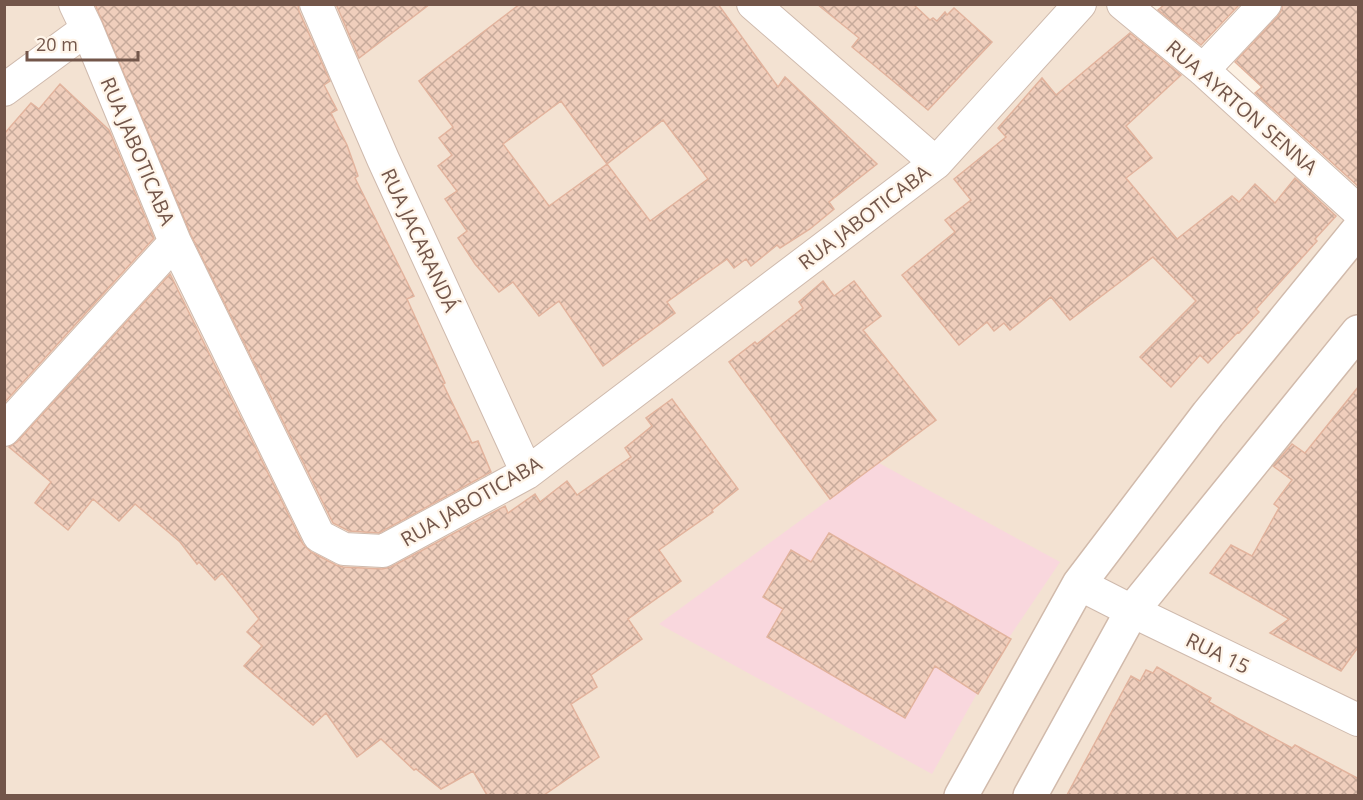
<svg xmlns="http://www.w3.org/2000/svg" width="1363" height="800" font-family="'Open Sans',sans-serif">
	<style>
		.residential { fill: #f3e2d2 }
		.medical { fill: #f9d7dd }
		.building { fill: url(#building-cross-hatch); stroke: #e2b39d; stroke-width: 1.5; fill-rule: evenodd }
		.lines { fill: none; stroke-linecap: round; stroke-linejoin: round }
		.street-casing { stroke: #cfbaad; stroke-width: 34 }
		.secondary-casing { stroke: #d1baab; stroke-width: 36 }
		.street { stroke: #fff; stroke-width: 32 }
		.secondary { stroke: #fff; stroke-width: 33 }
		.labels { text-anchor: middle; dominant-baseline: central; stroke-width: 4.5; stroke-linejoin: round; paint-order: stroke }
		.street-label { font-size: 20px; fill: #73564a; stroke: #fff5e9 }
	</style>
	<defs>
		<pattern id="building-cross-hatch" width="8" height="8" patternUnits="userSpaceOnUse" patternTransform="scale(1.5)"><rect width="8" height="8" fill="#f0cebc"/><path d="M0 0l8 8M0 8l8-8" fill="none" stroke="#c7aa9b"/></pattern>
	</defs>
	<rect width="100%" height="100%" fill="#fcf1e3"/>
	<path class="residential" d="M5,5H1122L1358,211V795L5,796Z"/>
	<path class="medical" d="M879,463L1060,562L1004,645L932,774L659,624Z"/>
	<path class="building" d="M95,4H298L299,11L330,81L324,85L337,110L331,113L347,145L358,176L355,178L414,296L407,299L445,383L443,384L472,443L478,441L491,472L379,533L349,531L333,523L191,235Z
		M336,4H430L359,58Z
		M520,4H718L778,87L785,77L877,164L829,202L834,209L810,229L780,248L777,245L751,266L746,259L734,268L727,259L667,302L675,313L603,366L559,301L539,316L513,282L499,292L475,264L458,238L467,231L445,199L457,191L438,166L452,155L439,138L453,127L419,81ZM561,101L607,164L549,206L503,144ZM663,120L708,179L650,221L607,164Z
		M817,4H913L930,20L933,18L937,21L945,12L947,15L954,8L992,42L928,110L852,47L859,38Z
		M1165,4H1240L1201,45L1158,10Z
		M1282,4H1359V187L1255,93L1262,87L1235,62L1278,16L1282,9Z
		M1130,33L1181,75L1126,126L1152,158L1126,178L1177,239L1232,196L1239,202L1255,184L1275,203L1295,178L1336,216L1315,239L1317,241L1256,309L1259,312L1239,333L1238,332L1208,363L1200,355L1171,387L1140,357L1196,301L1153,257L1070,320L1051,297L1010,330L1004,323L994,331L987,322L959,345L902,275L955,232L945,220L971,200L954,179L1006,137L998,128L1042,78L1056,95Z
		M60,84L109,130L154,238L4,403V134L31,103L39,109Z
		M170,274L303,544L311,552L336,565L343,567L382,569L391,567L505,506L508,513L535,494L540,502L567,481L577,495L631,457L625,448L652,426L646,418L672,399L738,489L712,510L713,512L659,550L681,581L628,619L642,639L591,675L597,687L571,704L599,757L544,795H487L473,771L441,789L416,769L414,770L381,739L357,757L326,713L313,725L244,666L262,646L247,632L259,619L222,573L215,580L199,562L197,564L180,542L135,504L119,521L93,499L68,530L35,503L51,482L9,447L17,442Z
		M823,281L834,296L854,281L881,316L863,330L936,420L830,499L729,362L755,342L757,344L803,308L799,302Z
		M1359,386V646L1341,671L1270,633L1289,619L1210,573L1231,545L1252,556L1279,508L1274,504L1292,480L1273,466L1292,444L1305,453Z
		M829,533L1011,639L978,694L935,666L905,718L767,637L783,609L763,597L791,550L811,562Z
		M1157,667L1211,698L1209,702L1237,718L1292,748L1295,745L1359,779V795H1067L1131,676L1140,681L1146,670L1153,673Z"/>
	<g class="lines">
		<defs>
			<path id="street" d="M75,4L87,29L175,242L319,536L344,549L383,551L527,473L936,163L1080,4
				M316,4L383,159L527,473
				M753,4L936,163
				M1123,4L1203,70L1358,211
				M1203,70L1265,4
				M4,90L87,29
				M4,430L175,242
				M1079,584L1132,611L1358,720"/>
			<path id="secondary" d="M961,796L1079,584L1208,414L1358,230
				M1030,796L1132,611L1358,332"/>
		</defs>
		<use href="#street" class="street-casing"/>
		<use href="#secondary" class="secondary-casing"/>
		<use href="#street" class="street"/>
		<use href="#secondary" class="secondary"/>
	</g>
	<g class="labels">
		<g class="street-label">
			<text transform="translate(1242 107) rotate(41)">RUA AYRTON SENNA</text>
			<text transform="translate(138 151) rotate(67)">RUA JABOTICABA</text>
			<text transform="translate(864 217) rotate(-37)">RUA JABOTICABA</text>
			<text transform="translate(420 240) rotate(65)">RUA JACARANDÁ</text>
			<text transform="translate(471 501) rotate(-30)">RUA JABOTICABA</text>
			<text transform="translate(1218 653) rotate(26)">RUA 15</text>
		</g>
	</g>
	<rect width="1363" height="800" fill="none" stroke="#73564a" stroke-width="12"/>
	<path d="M27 51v9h111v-9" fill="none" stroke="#73564a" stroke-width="3"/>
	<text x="36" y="51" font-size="18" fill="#73564a" stroke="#fff5e9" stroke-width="4.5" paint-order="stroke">20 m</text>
</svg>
